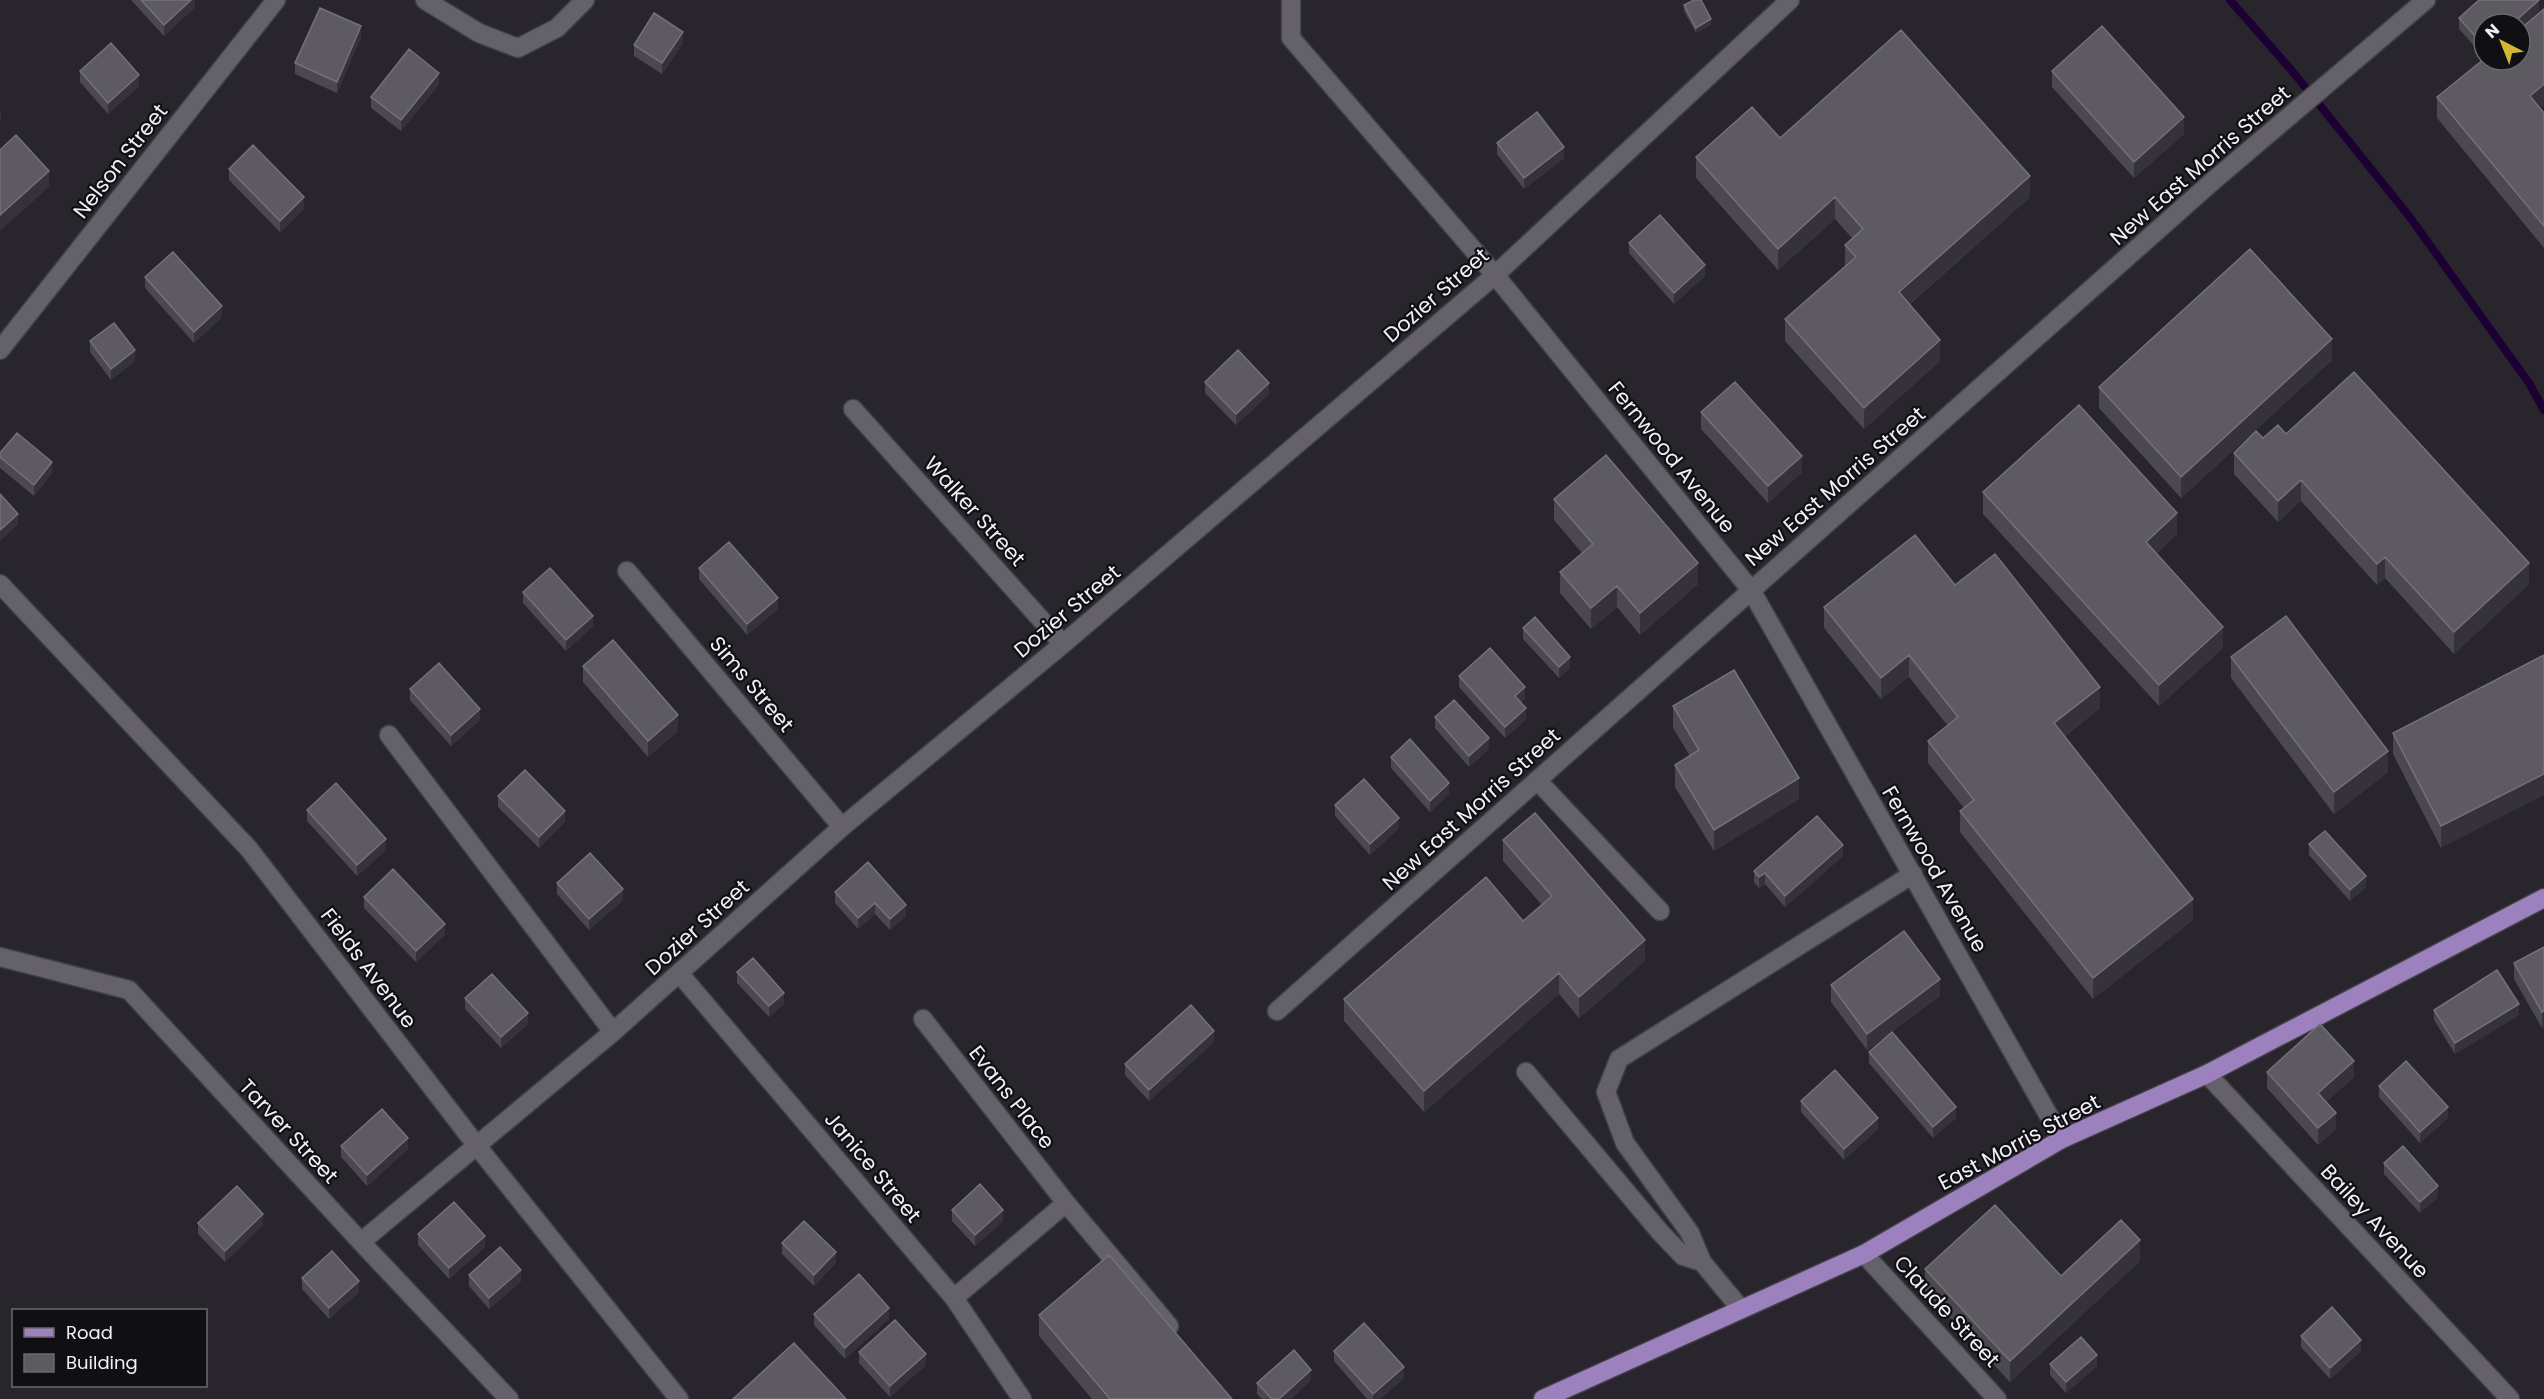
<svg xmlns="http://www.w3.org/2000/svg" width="2544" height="1399" font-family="Poppins,sans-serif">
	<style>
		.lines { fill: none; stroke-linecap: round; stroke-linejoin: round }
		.stream { stroke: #1c0034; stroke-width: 8 }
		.minor-casing { stroke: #424047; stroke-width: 21 }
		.major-casing { stroke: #424047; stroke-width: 21 }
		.minor { stroke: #65616b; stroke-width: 18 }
		.major { stroke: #9d81bf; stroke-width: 18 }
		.wall { fill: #4c4850 }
		.shaded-wall { fill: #36323b }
		.building { fill: #5d5a62; stroke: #757179; stroke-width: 1.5 }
		.labels { text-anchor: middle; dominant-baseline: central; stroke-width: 4.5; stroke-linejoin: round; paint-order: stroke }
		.street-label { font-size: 21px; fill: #f2f0f6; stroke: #100f13 }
	</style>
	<rect width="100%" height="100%" fill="#28252d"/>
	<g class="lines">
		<path class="stream" d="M2230,0L2293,72L2409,216L2529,383L2544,410"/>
		<defs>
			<path id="minor" d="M425,0L479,33L518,48L557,28L585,0
				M1291,0V38L1495,275L1751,590L2062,1139
				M0,350L276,0
				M853,409L1063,644
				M627,571L842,827
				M0,584L249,849L477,1146L679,1399
				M389,735L613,1032
				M1537,780L1660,911
				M0,957L129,990L361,1242L509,1399
				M679,973L954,1298L1022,1399
				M1277,1011L2213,181L2426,0
				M923,1019L1066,1203L1169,1326
				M1526,1072L1660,1232L1683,1256L1702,1262
				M2207,1074L2510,1399
				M361,1242L613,1032L842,827L1063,644L1495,275L1790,0
				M1864,1254L1997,1399
				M954,1298L1066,1203
				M1741,1309L1702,1262L1690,1233L1625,1143L1606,1092L1619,1059L1913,874"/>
			<path id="major" d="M1543,1399L1864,1254L2062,1139L2207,1074L2544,898"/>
		</defs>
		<use href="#minor" class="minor-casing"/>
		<use href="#major" class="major-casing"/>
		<use href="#minor" class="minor"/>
		<use href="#major" class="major"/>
	</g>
	<path class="wall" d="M131,0H195V7L164,36Z
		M1684,5L1711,25L1696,33L1684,11Z
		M2539,11L2484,24V57L2459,29V18Z
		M361,37L337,93L295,74V63Z
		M683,43L662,74L634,56V45Z
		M80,71L139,86L108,114L80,82Z
		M2052,71L2184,134L2134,178L2052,87Z
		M439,84L401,131L371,108V97Z
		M2437,97L2540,109L2544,113V248L2437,118Z
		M1780,138L2030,197L1910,304L1940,361L1864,429L1785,341V319L1845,266V245L1852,238L1835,219L1778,270L1696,178V157Z
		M1497,143L1564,158L1524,189L1497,154Z
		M229,169L304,208L280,232L229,180Z
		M1629,243L1705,276L1674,304L1629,253Z
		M145,277L222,317L194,343L145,288Z
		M90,341L135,361L111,380L90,352Z
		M2332,360L2181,498L2099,408V387Z
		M1205,382L1269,394L1236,425L1205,393Z
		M1701,412L1802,472L1768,503L1701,429Z
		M2286,434L2529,584L2454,654L2385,578L2377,585L2301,501L2278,522L2234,474V453L2263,438Z
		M0,453L52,473L34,496L0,468Z
		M1983,492L2177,534L2156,554L2223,648L2159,706L1983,514Z
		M1554,499L1698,584L1640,635L1617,607L1591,629L1560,593V572L1582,553L1554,520Z
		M699,568L778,609L747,635L699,579Z
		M1955,585L2100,708L2065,736L2193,920L2093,999L1960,832V811L1964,808L1928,763V741L1948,726L1909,677L1881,699L1824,628V607Z
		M523,592L593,626L566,651L523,603Z
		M1523,628L1570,668L1559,678L1523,639Z
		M2544,655L2441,848L2393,754V733Z
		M2231,657L2388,772L2334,814L2231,678Z
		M583,666L678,731L648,757L583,682Z
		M1459,676L1525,698L1521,702L1526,719L1505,738L1459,687Z
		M410,689L480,720L451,746L410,700Z
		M1673,706L1799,799L1714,851L1675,787V765L1690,756L1673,728Z
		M1435,717L1489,749L1469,767L1435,728Z
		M1391,757L1449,794L1430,812L1391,768Z
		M498,796L565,822L539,848L498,807Z
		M1335,805L1399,828L1370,855L1335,816Z
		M307,810L386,850L357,876L307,821Z
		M1503,840L1645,961L1579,1018L1559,994L1424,1112L1344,1021V999L1523,921L1542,905L1503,861Z
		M2309,844L2366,887L2350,901L2309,855Z
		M1843,856L1785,907L1765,884L1759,888L1754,882V871Z
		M868,862L906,916L890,930L875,914L858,929L835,903V892Z
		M557,883L623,900L589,930L557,894Z
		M364,897L445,935L416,962L364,908Z
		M2544,947V1027L2542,1028L2514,979V963Z
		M737,972L784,1004L769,1017L737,983Z
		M1831,985L1940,996L1867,1050L1831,1002Z
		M465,998L528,1024L501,1048L465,1009Z
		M2434,1010L2519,1015L2455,1054L2434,1020Z
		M1214,1042L1149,1101L1125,1075V1064Z
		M1869,1052L1956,1118L1933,1138L1869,1063Z
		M2267,1072L2354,1077L2326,1102L2336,1129L2318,1145L2267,1088Z
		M2379,1086L2448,1118L2420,1143L2379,1097Z
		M1801,1101L1878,1129L1844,1160L1801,1112Z
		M341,1146L408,1149L367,1186L341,1157Z
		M2384,1163L2438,1197L2420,1213L2384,1174Z
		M952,1210L1003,1221L975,1246L952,1221Z
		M198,1223L263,1225L225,1262L198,1234Z
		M418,1234L485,1247L449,1279L418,1245Z
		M782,1243L836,1263L814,1286L782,1254Z
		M2140,1261L2010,1382L1925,1291V1269L2061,1276Z
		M469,1275L521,1281L489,1309L469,1286Z
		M302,1278L359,1292L329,1319L302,1289Z
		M814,1314L889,1319L845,1359L814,1325Z
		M1039,1315L1232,1399H1092L1039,1336Z
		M2301,1336L2361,1351L2330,1379L2301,1347Z
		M1334,1351L1404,1378L1380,1399H1367L1334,1361Z
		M859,1352L926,1365L890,1397L859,1363Z
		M2050,1364L2097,1366L2066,1393L2050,1375Z
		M1311,1380L1291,1399H1262L1257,1394V1383Z"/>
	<path class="shaded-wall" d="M191,0H195V7L164,36V25Z
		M2539,0V11L2520,28V24H2512Z
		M1711,19V25L1696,33V28Z
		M361,26V37L337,93V82Z
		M683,32V43L662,74V63Z
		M439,73V84L401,131V120Z
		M139,75V86L108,114V103Z
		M2544,84V106L2530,117V96Z
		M1,109V120L0,122V111Z
		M2184,117V134L2134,178V162Z
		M1564,147V158L1524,189V178Z
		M49,171V187L0,231V215Z
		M2030,176V197L1899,313V292Z
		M304,197V208L280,232V221Z
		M1835,197V219L1778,270V249Z
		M1705,265V276L1674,304V293Z
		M222,306V317L194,343V332Z
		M2332,339V360L2181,498V477Z
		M1940,340V361L1864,429V408Z
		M135,350V361L111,380V369Z
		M1269,383V394L1236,425V414Z
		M1802,456V472L1768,503V486Z
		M52,462V473L34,496V485Z
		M2301,480V501L2278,522V501Z
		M2177,513V534L2146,563V542Z
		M18,514V525L0,541V530Z
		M2385,557V578L2377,585V564Z
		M1698,563V584L1640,635V613Z
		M2529,563V584L2454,654V632Z
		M1617,586V607L1591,629V608Z
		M778,598V609L747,635V624Z
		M593,616V626L566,651V640Z
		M2223,627V648L2159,706V685Z
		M1909,655V677L1881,699V678Z
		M1570,657V668L1559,678V667Z
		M1525,687V698L1515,707V696Z
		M2100,687V708L2054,744V723Z
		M1526,708V719L1505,738V727Z
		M480,709V720L451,746V735Z
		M678,715V731L648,757V741Z
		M1489,738V749L1469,767V756Z
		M2388,751V772L2334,814V792Z
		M2544,774V795L2441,848V826Z
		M1799,778V799L1714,851V830Z
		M1449,783V794L1430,812V801Z
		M565,811V822L539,848V837Z
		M1399,818V828L1370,855V844Z
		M386,839V850L357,876V865Z
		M1843,845V856L1785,907V896Z
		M1765,873V884L1759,888V877Z
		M2366,876V887L2350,901V890Z
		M623,889V900L589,930V919Z
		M2193,899V920L2093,999V978Z
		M875,903V914L858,929V918Z
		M906,905V916L890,930V919Z
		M445,924V935L416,962V951Z
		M1645,940V961L1579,1018V997Z
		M1559,973V994L1424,1112V1091Z
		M1940,979V996L1867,1050V1034Z
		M784,993V1004L769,1017V1006Z
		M2519,1004V1015L2455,1054V1043Z
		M2544,1011V1027L2542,1028V1012Z
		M528,1013V1024L501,1048V1037Z
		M1214,1031V1042L1149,1101V1090Z
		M2354,1061V1077L2318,1109V1093Z
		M1956,1107V1118L1933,1138V1127Z
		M2448,1107V1118L2420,1143V1132Z
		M2336,1113V1129L2318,1145V1128Z
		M1878,1118V1129L1844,1160V1149Z
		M408,1138V1149L367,1186V1175Z
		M2438,1186V1197L2420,1213V1202Z
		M1003,1210V1221L975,1246V1235Z
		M263,1214V1225L225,1262V1251Z
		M485,1236V1247L449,1279V1268Z
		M2140,1240V1261L2010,1382V1361Z
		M836,1252V1263L814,1286V1275Z
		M521,1270V1281L489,1309V1298Z
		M359,1281V1292L329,1319V1308Z
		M889,1308V1319L845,1359V1348Z
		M2361,1340V1351L2330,1379V1368Z
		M926,1354V1365L890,1397V1386Z
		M2097,1355V1366L2066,1393V1382Z
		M1404,1367V1378L1380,1399H1373V1394Z
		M1311,1370V1380L1291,1399H1279Z"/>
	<path class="building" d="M141,0H191L164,25Z
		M1694,0H1701L1711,19L1696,28L1684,5Z
		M2479,0H2539L2512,24H2484V46L2459,18Z
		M320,8L361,26L337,82L295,63Z
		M2544,9V84L2530,96L2544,113V226L2437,97L2484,59V60H2520V29Z
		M654,13L683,32L662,63L634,45Z
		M2102,26L2184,117L2134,162L2052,71Z
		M1901,30L2030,176L1899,292L1940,340L1864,408L1785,319L1856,257L1845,245L1863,229L1835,197L1778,249L1696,157L1752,107L1780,138Z
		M111,43L139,75L108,103L80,71Z
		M409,49L439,73L401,120L371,97Z
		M1537,112L1564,147L1524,178L1497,143Z
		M16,135L49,171L0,215V150Z
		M253,145L304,197L280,221L229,169Z
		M1660,215L1705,265L1674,293L1629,243Z
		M2250,249L2332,339L2181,477L2099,387Z
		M173,252L222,306L194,332L145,277Z
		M114,323L135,350L111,369L90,341Z
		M1238,350L1269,383L1236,414L1205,382Z
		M2354,372L2529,563L2454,632L2385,557L2377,564L2301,480L2278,501L2234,453L2256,431L2263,438L2278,425L2286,434Z
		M1735,382L1802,456L1768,486L1701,412Z
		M2079,405L2177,513L2146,542L2223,627L2159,685L1983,492Z
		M17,433L52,462L34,485L0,457V453Z
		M1606,455L1698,563L1640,613L1617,586L1591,608L1560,572L1593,544L1554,499Z
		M0,494L18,514L0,530Z
		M1915,535L1955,585L1995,554L2100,687L2054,723L2193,899L2093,978L1960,811L1974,800L1928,741L1958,717L1909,655L1881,678L1824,607Z
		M729,542L778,598L747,624L699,568Z
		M550,568L593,616L566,640L523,592Z
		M2286,616L2388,751L2334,792L2231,657Z
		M1535,617L1570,657L1559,667L1523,628Z
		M613,640L678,715L648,741L583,666Z
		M1490,648L1525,687L1515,696L1526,708L1505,727L1459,676Z
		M2544,655V774L2441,826L2393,733Z
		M439,663L480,709L451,735L410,689Z
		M1734,670L1799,778L1714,830L1675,765L1699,750L1673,706Z
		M1454,700L1489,738L1469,756L1435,717Z
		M1410,739L1449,783L1430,801L1391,757Z
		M525,770L565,811L539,837L498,796Z
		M1364,779L1399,818L1370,844L1335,805Z
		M336,783L386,839L357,865L307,810Z
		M1535,813L1645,940L1579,997L1559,973L1424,1091L1344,999L1486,877L1523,921L1552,896L1503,840Z
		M1817,816L1843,845L1785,896L1765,873L1759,877L1754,871Z
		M2325,831L2366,876L2350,890L2309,844Z
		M590,853L623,889L589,919L557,883Z
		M868,862L906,905L890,919L875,903L858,918L835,892Z
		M393,869L445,924L416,951L364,897Z
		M1904,931L1940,979L1867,1034L1831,985Z
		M2544,947V1011L2542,1012L2514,963Z
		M753,958L784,993L769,1006L737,972Z
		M2497,970L2519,1004L2455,1043L2434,1010Z
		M492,974L528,1013L501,1037L465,998Z
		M1191,1005L1214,1031L1149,1090L1125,1064Z
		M2320,1024L2354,1061L2318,1093L2336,1113L2318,1128L2267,1072Z
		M1892,1032L1956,1107L1933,1127L1869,1052Z
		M2406,1061L2448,1107L2420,1132L2379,1086Z
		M1835,1070L1878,1118L1844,1149L1801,1101Z
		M382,1109L408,1138L367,1175L341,1146Z
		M2403,1146L2438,1186L2420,1202L2384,1163Z
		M980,1184L1003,1210L975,1235L952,1210Z
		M237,1186L263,1214L225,1251L198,1223Z
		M454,1202L485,1236L449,1268L418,1234Z
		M1995,1205L2061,1276L2121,1220L2140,1240L2010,1361L1925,1269Z
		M804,1221L836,1252L814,1275L782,1243Z
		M500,1247L521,1270L489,1298L469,1275Z
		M332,1251L359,1281L329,1308L302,1278Z
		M1109,1255L1232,1399H1110L1039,1315Z
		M859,1274L889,1308L845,1348L814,1314Z
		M2332,1307L2361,1340L2330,1368L2301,1336Z
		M895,1320L926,1354L890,1386L859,1352Z
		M1364,1323L1404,1367L1373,1394L1334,1351Z
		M2081,1337L2097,1355L2066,1382L2050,1364Z
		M794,1343L846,1399H733Z
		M1294,1350L1311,1370L1279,1399H1272L1257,1383Z"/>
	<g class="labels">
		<g class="street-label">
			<text transform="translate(120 161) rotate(-52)">Nelson Street</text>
			<text transform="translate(2200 165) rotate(-41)">New East Morris Street</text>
			<text transform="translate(1436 295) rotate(-41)">Dozier Street</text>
			<text transform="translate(1672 457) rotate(51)">Fernwood Avenue</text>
			<text transform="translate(1835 486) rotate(-41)">New East Morris Street</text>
			<text transform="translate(975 511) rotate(48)">Walker Street</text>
			<text transform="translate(1067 611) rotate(-40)">Dozier Street</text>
			<text transform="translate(752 684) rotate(50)">Sims Street</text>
			<text transform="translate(1471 809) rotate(-42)">New East Morris Street</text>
			<text transform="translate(1935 869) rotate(60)">Fernwood Avenue</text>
			<text transform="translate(697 927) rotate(-42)">Dozier Street</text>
			<text transform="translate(369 968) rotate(53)">Fields Avenue</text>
			<text transform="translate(1012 1097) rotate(52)">Evans Place</text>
			<text transform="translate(289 1131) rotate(47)">Tarver Street</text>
			<text transform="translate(2019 1142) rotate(-28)">East Morris Street</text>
			<text transform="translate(873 1167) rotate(50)">Janice Street</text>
			<text transform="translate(2375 1221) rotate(47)">Bailey Avenue</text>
			<text transform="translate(1947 1311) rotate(47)">Claude Street</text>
		</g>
	</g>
	<rect x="12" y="1309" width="195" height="78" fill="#100f13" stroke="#6a696e" stroke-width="1.5"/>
	<rect x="24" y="1328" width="30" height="9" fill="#9d81bf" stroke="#6a696e" stroke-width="1.5"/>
	<text x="66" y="1339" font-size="18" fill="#f2f0f6">Road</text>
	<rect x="24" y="1354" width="30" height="18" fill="#5d5a62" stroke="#6a696e" stroke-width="1.5"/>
	<text x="66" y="1369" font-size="18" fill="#f2f0f6">Building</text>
	<g transform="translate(2502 42) rotate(318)"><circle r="28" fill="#100f13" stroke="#6a696e" stroke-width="1.5"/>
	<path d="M0-4.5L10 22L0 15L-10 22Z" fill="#d5b534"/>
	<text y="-9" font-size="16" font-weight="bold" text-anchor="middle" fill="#f2f0f6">N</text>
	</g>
</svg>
